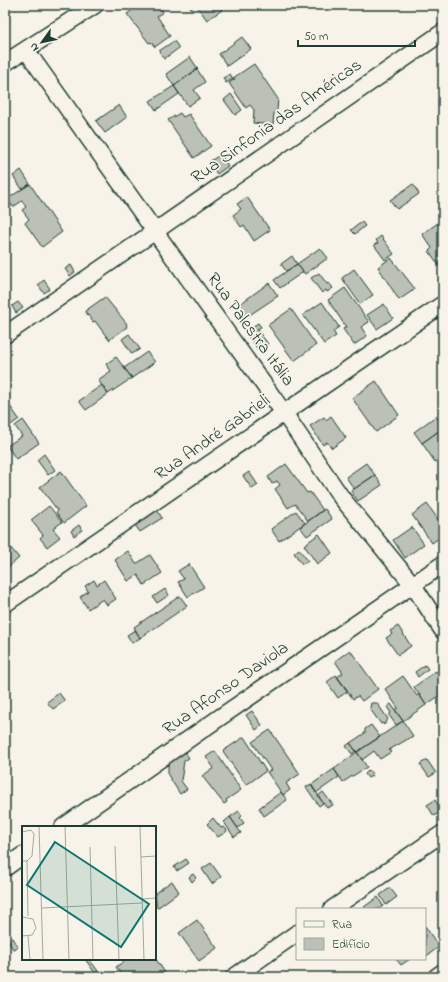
<svg xmlns="http://www.w3.org/2000/svg" width="448" height="982" font-family="'Indie Flower',sans-serif">
	<style>
		.building { fill: #bbc1b6; stroke: #1f3d34 }
		.lines { fill: none; stroke-linecap: round; stroke-linejoin: round }
		.minor-casing { stroke: #1f3d34; stroke-width: 19 }
		.minor { stroke: #f7f3e8; stroke-width: 16 }
		.labels { text-anchor: middle; dominant-baseline: central; stroke-width: 3.5; stroke-linejoin: round; paint-order: stroke }
		.street-label { font-size: 18px; fill: #1f3d34; stroke: #f7f3e8 }
		.inset-road { fill: none; stroke: #a1aaa0; stroke-width: 1 }
		.view { fill: #0f766e; fill-opacity: 0.15; stroke: #0f766e; stroke-width: 2 }
		.inset-edge { fill: none; stroke: #1f3d34; stroke-width: 2 }
	</style>
	<rect width="100%" height="100%" fill="#f7f3e8"/>
	<filter id="ink" filterUnits="userSpaceOnUse"><feTurbulence type="fractalNoise" baseFrequency=".025" numOctaves="2"/><feDisplacementMap in="SourceGraphic" scale="8" xChannelSelector="R" yChannelSelector="G"/><feConvolveMatrix kernelMatrix="1 2 1 2 8 2 1 2 1" color-interpolation-filters="sRGB"/></filter>
	<g filter="url(#ink)">
		<path class="building" d="M139,5H159L163,12L157,16L170,36L155,47L151,42L149,43L127,14Z
			M189,5H218L222,10L207,20L196,5L191,9Z
			M242,37L251,49L227,66L219,54Z
			M174,41L179,48L164,59L159,51Z
			M190,57L198,69L174,86L166,74Z
			M254,64L278,99L277,110L274,113L273,125L253,123L254,110L250,105L246,108L229,83L235,79L233,78Z
			M197,69L205,82L194,90L200,98L188,106L174,86Z
			M230,74L233,79L226,83L223,78Z
			M174,86L179,94L156,110L150,101Z
			M231,94L242,110L235,115L224,100Z
			M119,105L127,117L105,133L96,121Z
			M180,113L183,117L189,114L211,146L194,158L168,120Z
			M443,115V126L438,119Z
			M221,154L228,166L217,174L209,162Z
			M21,170L30,184L22,189L13,176Z
			M30,184L62,232L42,247L25,223L29,219L22,210L26,207L22,201L13,207L7,199Z
			M413,184L419,194L397,209L390,200Z
			M247,197L270,230L254,241L244,225L241,227L233,215L241,209L237,204Z
			M7,199L11,205L5,210V201Z
			M362,222L365,226L355,234L351,230Z
			M438,223L443,230L442,270L429,251L432,248L422,234Z
			M381,236L394,254L385,260L374,245L378,243L376,240Z
			M320,248L328,258L305,274L297,264Z
			M292,256L297,264L286,271L281,264Z
			M391,258L415,289L399,300L378,267Z
			M297,264L303,272L280,288L274,280Z
			M71,265L75,272L70,276L65,269Z
			M354,269L373,295L360,304L342,278Z
			M319,273L327,284L329,283L333,288L327,292L326,290L322,293L311,278Z
			M44,280L50,289L44,293L38,285Z
			M269,283L278,296L245,318L237,306Z
			M345,288L369,322L361,327L367,336L354,345L343,329L346,327L328,300Z
			M105,297L127,324L126,325L127,327L109,340L95,321L93,322L85,311Z
			M18,302L23,308L16,313L12,306Z
			M322,302L339,327L333,331L336,336L324,344L303,315Z
			M384,304L393,318L377,329L367,315Z
			M291,309L316,345L294,361L268,325Z
			M258,323L261,327L257,329L268,344L259,351L245,332Z
			M129,334L140,349L132,354L122,339Z
			M147,352L155,362L132,378L124,368Z
			M116,357L132,378L108,394L98,380L111,371L106,364Z
			M376,381L399,415L376,432L352,398Z
			M102,385L108,394L86,410L79,401Z
			M5,399L19,419L8,427L5,423Z
			M331,416L346,438L332,448L327,442L323,445L310,426L324,417L326,420Z
			M436,416L443,428L422,443L414,432Z
			M23,420L39,443L16,459L7,446L22,436L15,426Z
			M443,428V456L435,462L422,443Z
			M44,454L55,470L48,475L37,460Z
			M366,463L375,475L354,489L346,477Z
			M286,464L307,493L310,492L323,510L308,521L295,504L288,508L275,489L280,485L277,481L272,484L268,477Z
			M61,471L86,506L64,523L56,512L58,511L40,487Z
			M249,472L258,485L252,489L243,476Z
			M375,475L382,485L358,501L351,491Z
			M427,504L443,526V535L432,543L412,515Z
			M49,506L62,522L53,529L60,537L47,547L40,538L43,535L31,520Z
			M155,507L162,518L140,532L133,522Z
			M325,509L332,519L307,536L300,527Z
			M296,511L305,523L279,541L271,529Z
			M79,525L82,530L74,536L71,531Z
			M412,527L424,544L405,558L393,540Z
			M319,534L332,553L317,564L304,545Z
			M6,542L19,558L5,570V543Z
			M299,549L308,561L302,564L294,553Z
			M128,551L136,564L150,555L162,573L144,585L138,575L128,581L115,560Z
			M189,564L204,587L188,597L178,582L184,579L178,571Z
			M94,580L97,585L104,580L116,599L107,605L103,599L88,609L80,597L88,591L85,586Z
			M165,589L169,595L157,603L153,597Z
			M180,596L187,606L140,638L134,627Z
			M398,626L411,646L398,655L386,638L392,634L390,631Z
			M135,630L140,638L132,643L127,635Z
			M350,650L378,689L362,701L358,696L353,699L337,677L343,673L335,661Z
			M425,665L428,669L418,677L415,672Z
			M436,671L443,681V693L426,705L414,687Z
			M336,675L348,691L338,698L327,682Z
			M403,676L417,696L419,694L426,705L403,721L395,710L398,708L385,689Z
			M59,693L65,701L53,709L47,702Z
			M371,703H377L388,719L384,725L383,723L381,724L370,709Z
			M391,704L403,721L396,725L389,715L391,713L387,707Z
			M252,711L262,725L256,730L246,715Z
			M403,721L413,736L389,750L391,752L380,759L374,751L362,760L357,752Z
			M371,725L380,737L357,752L350,743L365,733V729Z
			M270,730L300,774L286,783L290,790L283,795L267,772L271,770L252,742Z
			M244,737L266,771L246,785L223,751Z
			M350,743L356,751L352,754L346,746Z
			M215,751L241,790L226,800L227,802L224,804L202,776L214,768L206,757Z
			M185,752L189,758L184,761L181,781L187,789L180,794L168,775V763Z
			M357,752L367,767L343,782L334,769Z
			M427,760L436,773L429,777L420,764Z
			M334,769L339,777L316,793L311,785Z
			M369,770L373,775L368,778L365,774Z
			M311,784L323,803L319,806L306,787Z
			M281,792L287,800L264,816L259,808Z
			M323,792L333,805L327,808L318,796Z
			M435,800L442,811L434,816L427,805Z
			M239,811L242,816L240,818L244,823L238,828L230,817Z
			M230,817L241,833L234,837L224,822Z
			M213,818L221,828L224,827L227,830L226,832L218,837L207,824Z
			M186,859L189,863L177,871L174,867Z
			M211,863L221,877L212,884L202,869Z
			M193,874L196,878L192,882L189,877Z
			M172,881L179,892L157,908L155,893Z
			M390,888L397,897L386,905L380,895Z
			M378,897L383,906L379,909H365L364,907Z
			M197,920L217,948L199,961L179,933Z
			M425,926L439,947L425,957Z
			M12,938L18,947L13,949L8,941Z
			M155,958L168,977H123L116,967L127,959Z
			M85,959H89L98,971L95,973Z
			M396,959H410L401,965Z
			M116,972L120,977H110Z"/>
		<g class="lines">
			<defs>
				<path id="minor" d="M26,50L284,413L341,497L413,585L443,631
					M5,63L95,5
					M5,335L443,32
					M5,604L443,304
					M63,827L219,718L443,564
					M5,868L23,855
					M332,909L443,833
					M234,977L297,933
					M436,977L443,972"/>
			</defs>
			<use href="#minor" class="minor-casing"/>
			<use href="#minor" class="minor"/>
		</g>
	</g>
	<g class="labels">
		<g class="street-label">
			<text transform="translate(277 122) rotate(-35)">Rua Sinfonia das Américas</text>
			<text transform="translate(250 330) rotate(54)">Rua Palestra Itália</text>
			<text transform="translate(213 438) rotate(-35)">Rua André Gabrieli</text>
			<text transform="translate(226 689) rotate(-35)">Rua Afonso Daviola</text>
		</g>
	</g>
	<g transform="translate(22 826)">
		<rect width="134" height="134" fill="#f7f3e8"/>
		<path class="inset-road" d="M17,0L21,134M43,0L47,134M118,0L122,134M0,6L9,4L12,8L10,30L5,35H0M93,20L97,134M68,21L71,134M119,31L134,30M5,35L6,90M120,73L134,72M20,82L120,77M0,91L11,93L14,102L10,109L0,110M6,110L8,134"/>
		<path class="view" d="M33,16L127,78L99,121L5,59Z"/>
		<rect width="134" height="134" class="inset-edge"/>
	</g>
	<rect width="448" height="982" fill="none" stroke="#f7f3e8" stroke-width="20"/>
	<rect x="10" y="10" width="428" height="962" fill="none" stroke="#1f3d34" stroke-width="1.5" filter="url(#ink)"/>
	<rect x="296" y="908" width="130" height="52" fill="#f7f3e8" stroke="#a1aaa0"/>
	<rect x="304" y="921" width="20" height="6" fill="#f7f3e8" stroke="#a1aaa0"/>
	<text x="332" y="928" font-size="12" fill="#1f3d34">Rua</text>
	<rect x="304" y="938" width="20" height="12" fill="#bbc1b6" stroke="#a1aaa0"/>
	<text x="332" y="948" font-size="12" fill="#1f3d34">Edifício</text>
	<g transform="translate(42 42) rotate(237)" stroke="#f7f3e8" stroke-width="3" paint-order="stroke">
	<path d="M0-3L7 15L0 10L-7 15Z" fill="#1f3d34"/>
	<text y="-6" font-size="11" font-weight="bold" text-anchor="middle" fill="#1f3d34">N</text>
	</g>
	<path d="M298 40v6h117v-6" fill="none" stroke="#1f3d34" stroke-width="2"/>
	<text x="304" y="40" font-size="12" fill="#1f3d34" stroke="#f7f3e8" stroke-width="3" paint-order="stroke">50 m</text>
</svg>
